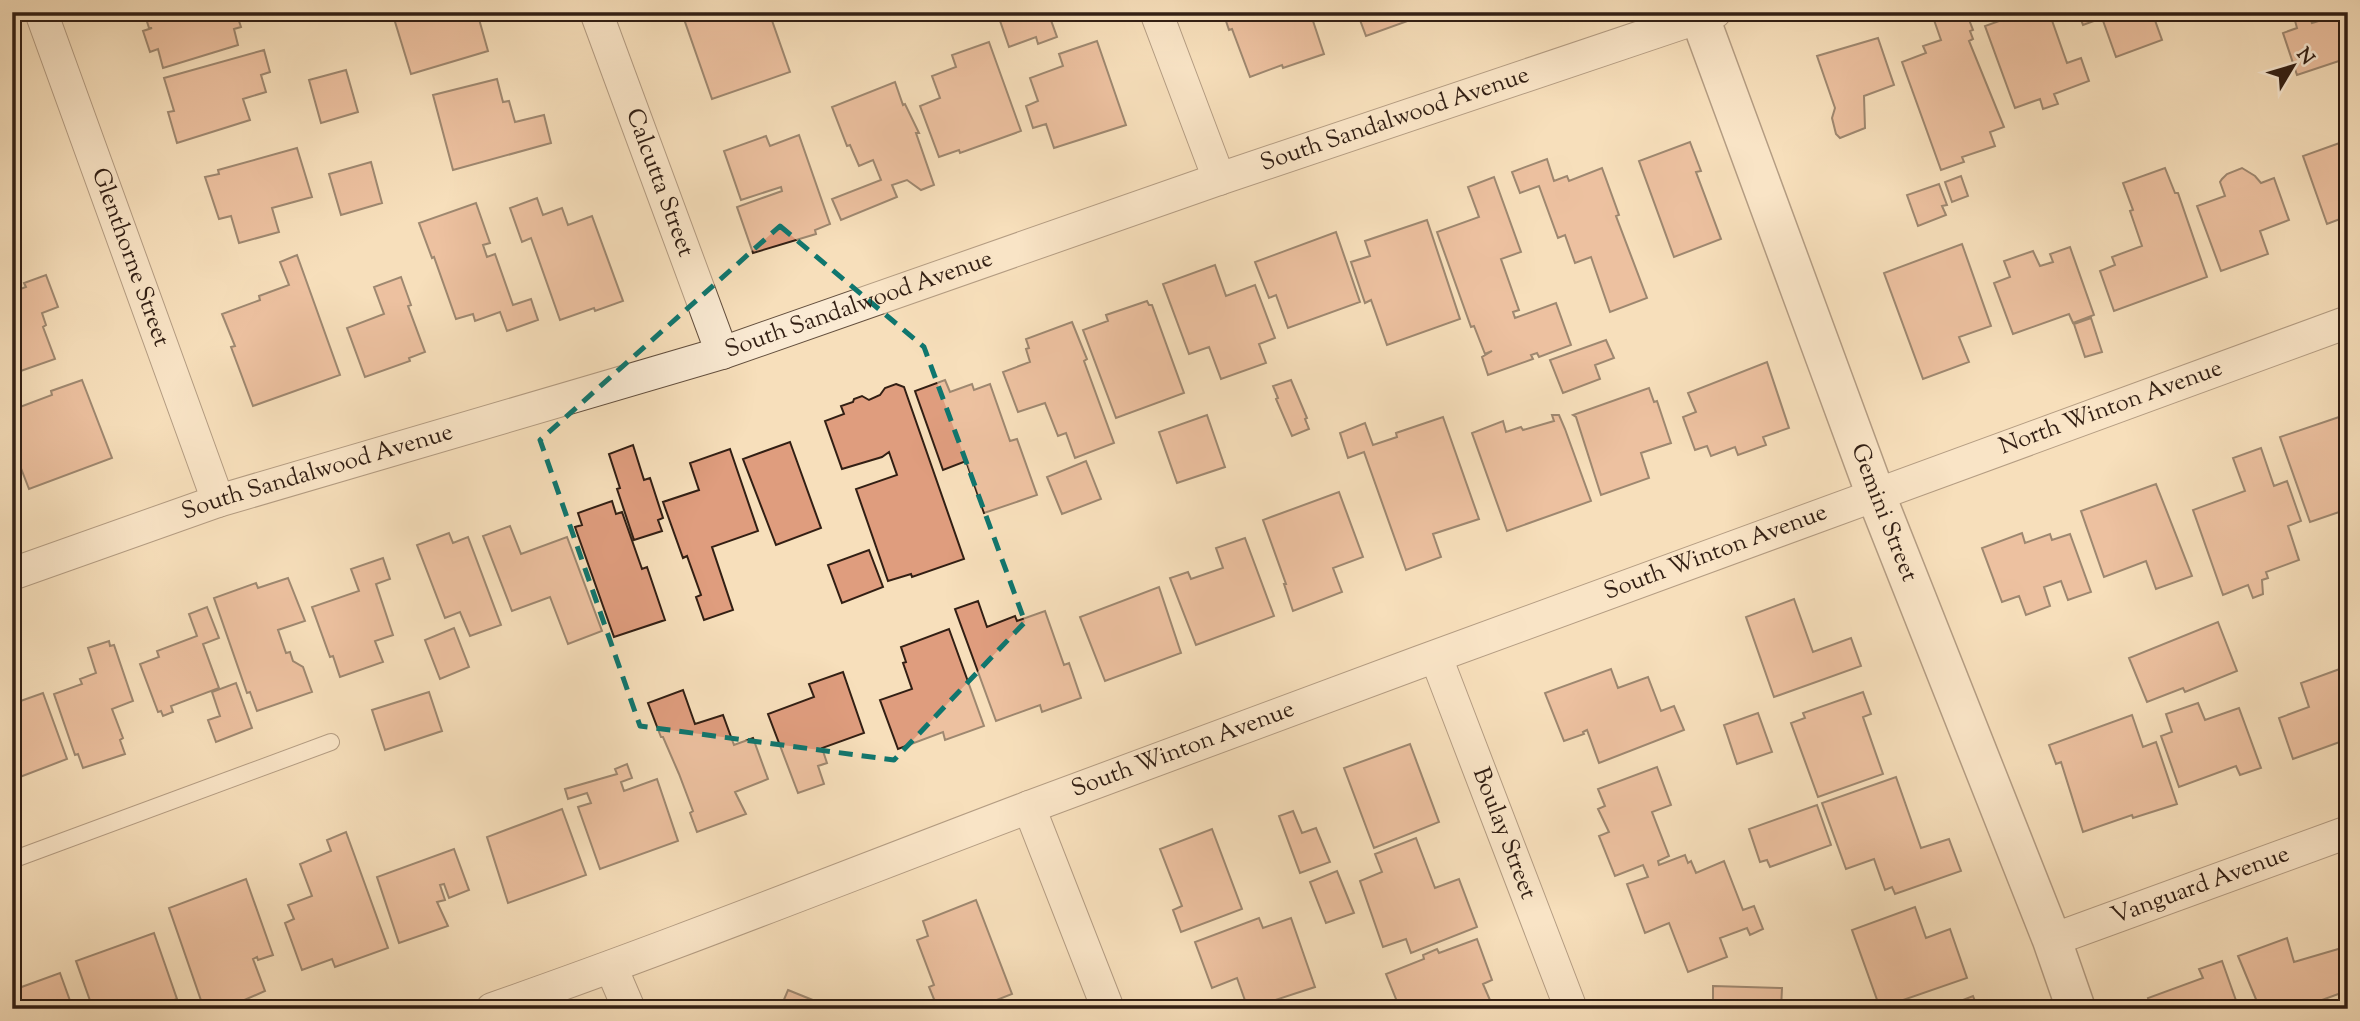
<svg xmlns="http://www.w3.org/2000/svg" width="2360" height="1021" font-family="'Sorts Mill Goudy',serif">
	<style>
		.building { fill: #df9d7e; stroke: #321f14; stroke-width: 2 }
		.lines { fill: none; stroke-linecap: round; stroke-linejoin: round }
		.service-casing { stroke: #634f3e; stroke-width: 18 }
		.minor-casing { stroke: #634f3e; stroke-width: 34 }
		.tertiary-casing { stroke: #634f3e; stroke-width: 41 }
		.service { stroke: #faead3; stroke-width: 16 }
		.minor { stroke: #faead3; stroke-width: 32 }
		.tertiary { stroke: #faead3; stroke-width: 38 }
		.marked { fill: none; stroke: #0f766e; stroke-width: 5; stroke-dasharray: 14 9; stroke-linejoin: round }
		.labels { text-anchor: middle; dominant-baseline: central; stroke-width: 5; stroke-linejoin: round; paint-order: stroke }
		.street-label { font-size: 24px; fill: #321f14; stroke: #faead3 }
	</style>
	<rect width="100%" height="100%" fill="#f7dfbb"/>
	<filter id="stains"><feTurbulence type="fractalNoise" baseFrequency=".00286" numOctaves="4"/><feColorMatrix values="0 0 0 0 .2 0 0 0 0 .09 0 0 0 0 .02 0 0 0 .5 -.17"/></filter>
	<radialGradient id="worn" r=".72"><stop offset=".6" stop-color="#630" stop-opacity="0"/><stop offset="1" stop-color="#630" stop-opacity=".3"/></radialGradient>
	<path class="building" d="M144,12H236L241,27L234,29L238,45L163,68L158,49L150,52L143,31L152,28H149Z
		M392,12H477L488,51L411,74Z
		M704,12H769L790,72L712,99L684,19Z
		M997,12H1048L1057,37L1038,44L1036,37L1009,47Z
		M1223,12H1310L1324,54L1283,68L1282,65L1250,77L1232,29L1229,30Z
		M1357,12H1426L1427,14L1366,36Z
		M1958,12H1966L1973,30L1970,31L1973,39L1969,41L2004,127L1990,132L1995,146L1962,157L1964,162L1941,170L1902,62L1926,53L1923,46L1941,40L1934,20Z
		M2024,12H2049L2067,63L2081,58L2089,81L2054,94L2058,104L2043,109L2040,99L2015,108L1985,26Z
		M2078,12H2152L2162,40L2116,57L2102,18L2083,25Z
		M2308,12L2312,23L2348,12V58L2297,75L2283,33L2297,28L2294,17Z
		M1878,38L1894,85L1864,96L1865,128L1840,138L1836,134L1832,118L1835,108L1817,56Z
		M1097,41L1126,125L1054,148L1046,124L1033,128L1026,106L1038,101L1030,78L1063,66L1059,54Z
		M989,42L1021,131L960,153L959,150L939,157L920,106L940,98L932,76L956,67L952,55Z
		M264,50L270,72L261,75L266,92L243,99L250,120L177,143L168,112L174,111L164,78Z
		M346,70L358,112L321,123L309,80Z
		M497,79L503,102L509,101L515,122L544,115L551,143L453,170L433,95Z
		M895,82L903,105L905,104L919,133H916L934,185L921,190L907,180L892,185L897,197L841,220L832,199L881,180L873,160L859,166L850,145L847,146L832,107Z
		M799,135L830,224L815,230L816,234L753,253L737,207L782,191L781,187L741,200L724,151L766,136L770,146Z
		M2348,140V216L2327,224L2303,156Z
		M1690,142L1701,171L1696,172L1721,239L1674,257L1639,161Z
		M297,148L312,197L272,208L279,232L239,243L231,216L219,219L205,177L219,174L218,170Z
		M1547,159L1554,181L1567,176L1569,181L1602,168L1619,215L1616,216L1647,298L1610,312L1591,257L1575,263L1565,235L1558,238L1539,186L1520,193L1512,172Z
		M371,162L382,203L341,215L329,174Z
		M2165,168L2175,193H2178L2207,277L2114,311L2100,271L2115,265L2112,257L2142,246L2130,211L2133,210L2123,183Z
		M2242,168L2255,176L2261,183L2274,178L2289,220L2260,231L2268,254L2221,271L2197,206L2225,196L2220,182L2222,179L2227,174Z
		M1961,176L1968,196L1952,202L1945,182Z
		M1494,177L1521,252L1501,259L1519,310L1513,312L1515,318L1556,303L1571,345L1539,357L1537,353L1531,355L1533,359L1488,375L1482,357L1492,351L1485,354L1474,326L1471,327L1437,232L1479,217L1468,187Z
		M12,182L18,198L12,200Z
		M1939,184L1947,205L1942,206L1946,215L1918,226L1907,195Z
		M537,198L543,215L562,208L568,225L592,216L623,301L595,311L594,308L560,320L531,238L522,242L510,208Z
		M476,203L490,243L483,245L487,257L495,254L513,305L531,299L538,320L507,331L500,312L475,321L473,314L456,319L434,257L432,258L419,223Z
		M1427,220L1460,319L1387,345L1371,300L1365,303L1351,262L1370,256L1365,241Z
		M1336,232L1360,302L1288,328L1276,295L1269,298L1255,262Z
		M1962,244L1991,326L1959,337L1969,362L1923,379L1884,273Z
		M2070,247L2094,315L2073,323L2069,314L2013,334L1994,283L2010,277L2004,261L2033,251L2040,266L2053,262L2050,254Z
		M297,255L340,375L253,406L231,347L235,346L222,314L260,300L259,296L289,285L280,262Z
		M1215,265L1226,296L1255,285L1275,338L1259,344L1266,363L1221,379L1209,347L1189,354L1163,284Z
		M46,275L58,307L42,313L46,325L43,327L55,359L12,374V292L26,287L24,283Z
		M401,277L411,305L408,306L425,352L409,358L410,361L365,377L347,328L384,314L374,287Z
		M1147,301L1149,305H1152L1184,393L1116,418L1083,330L1108,321L1106,315Z
		M2091,318L2102,352L2085,357L2074,324Z
		M1072,322L1087,359L1084,361L1114,443L1075,458L1066,433L1058,436L1045,403L1018,412L1003,372L1030,362L1026,349L1029,348L1026,339Z
		M1606,340L1614,358L1595,365L1600,379L1563,393L1550,360Z
		M1767,362L1789,428L1763,437L1766,445L1738,455L1735,447L1711,456L1707,446L1695,450L1683,417L1696,412L1688,393Z
		M82,380L112,458L29,489L12,445V410L52,395L51,391Z
		M945,380L950,392L972,384L974,390L990,384L1010,441L1017,439L1037,495L984,513L966,461L943,470L915,391Z
		M1291,380L1307,418L1305,419L1309,429L1292,436L1276,399L1278,398L1273,386Z
		M896,384L904,387L964,559L912,577L911,574L888,581L856,489L897,475L889,452L882,457L842,469L825,421L844,414L841,406L853,402L854,399L862,396L869,400L880,395L885,388Z
		M1649,388L1654,402L1657,401L1671,443L1641,453L1649,478L1601,495L1576,417L1573,415Z
		M2348,414V479L2344,481L2348,492V509L2310,522L2280,437Z
		M1207,415L1225,467L1177,483L1159,432Z
		M1552,415H1559L1565,429L1591,501L1507,531L1472,433L1503,421L1506,432L1521,427L1523,430L1554,421Z
		M1443,417L1479,519L1433,534L1441,557L1406,570L1364,452L1348,458L1340,433L1365,423L1373,445L1397,437L1396,433Z
		M790,442L821,528L776,545L743,459Z
		M633,445L644,480L650,478L663,518L658,520L662,531L634,540L617,489L620,488L609,454Z
		M2261,448L2274,486L2287,481L2301,521L2288,526L2299,560L2266,572L2268,578L2262,580L2263,594L2253,598L2248,585L2223,595L2193,510L2245,491L2233,458Z
		M730,449L758,531L712,547L733,610L704,620L696,597L701,595L687,556L683,558L663,502L699,490L690,463Z
		M1086,461L1101,499L1062,514L1047,477Z
		M2156,484L2192,576L2156,589L2146,561L2104,577L2081,511Z
		M1339,492L1363,557L1333,568L1342,592L1293,611L1284,584H1286L1263,520Z
		M612,501L616,514L622,512L642,569L647,567L665,620L614,637L575,527L582,525L578,513Z
		M510,526L521,554L567,537L602,631L568,644L550,597L512,611L483,536Z
		M449,533L453,543L468,537L501,625L470,636L460,612L445,618L417,545Z
		M2022,533L2025,543L2050,534L2052,540L2070,534L2091,592L2068,600L2061,581L2044,587L2050,606L2026,615L2019,596L2002,602L1982,548Z
		M1245,538L1274,616L1196,645L1170,578L1188,572L1191,579L1223,568L1216,548Z
		M869,550L883,587L842,603L828,565Z
		M383,558L390,579L376,584L393,635L375,641L383,662L340,677L333,656L330,657L312,607L359,591L351,569Z
		M288,578L305,621L278,630L286,653L290,652L293,661L303,667L312,692L257,711L250,692L247,693L214,598L256,583L258,588Z
		M1159,587L1181,653L1105,681L1080,617Z
		M1794,599L1813,652L1851,638L1861,666L1774,697L1746,617Z
		M978,601L987,627L1015,616L1017,621L1045,611L1064,665L1069,663L1081,698L1042,712L1040,705L996,721L955,609Z
		M207,607L219,638L203,644L219,688L171,706L173,712L163,716L161,711L158,712L140,664L159,657L157,651L197,636L189,614Z
		M2218,622L2237,671L2185,692L2183,688L2147,702L2129,658Z
		M454,628L469,667L440,679L425,640Z
		M949,629L984,726L945,740L943,732L898,749L880,700L912,689L903,663L906,662L901,647Z
		M109,641L110,646L114,645L133,701L112,709L123,738L120,740L125,754L83,768L78,754L75,755L54,694L82,684L80,679L96,673L88,648Z
		M2348,666V739L2293,759L2279,718L2309,707L2301,683Z
		M1611,669L1618,688L1648,677L1661,711L1674,706L1684,730L1599,763L1587,730L1583,732L1584,734L1564,741L1545,693Z
		M843,672L864,733L822,748L827,763L818,766L824,784L798,793L768,714L814,697L809,684Z
		M236,683L252,728L216,742L208,720L220,716L212,692Z
		M683,690L695,724L723,715L734,745L753,738L768,779L735,792L746,814L697,832L690,813L693,811L679,774L663,737H661L648,703Z
		M429,692L442,731L385,750L372,710Z
		M1863,692L1871,714L1863,717L1883,774L1818,797L1791,723L1805,718L1803,713Z
		M43,693L67,759L12,780V704Z
		M2198,703L2205,720L2239,708L2261,768L2240,775L2236,766L2179,787L2161,736L2172,732L2166,714Z
		M1758,713L1772,752L1737,764L1724,725Z
		M2132,715L2143,747L2156,742L2177,804L2133,818L2132,815L2083,832L2061,762L2056,764L2049,745Z
		M1410,744L1439,822L1374,848L1344,768Z
		M627,764L632,778L621,782L624,791L657,779L678,841L600,869L578,807L591,803L587,793L568,799L565,789L617,774L615,769Z
		M1657,767L1671,805L1652,812L1669,856L1658,861L1659,865L1685,855L1688,863L1691,861L1696,873L1724,861L1743,910L1754,906L1763,929L1750,935L1747,928L1720,938L1727,957L1688,972L1669,923L1645,933L1627,884L1648,877L1643,865L1615,876L1599,836L1609,832L1598,809L1605,806L1598,789Z
		M1896,777L1921,848L1949,839L1961,871L1895,894L1892,887L1885,890L1874,859L1846,869L1822,803Z
		M1817,805L1831,845L1770,867L1767,860L1760,862L1749,829Z
		M562,809L586,875L508,903L487,837Z
		M1293,811L1302,833L1316,828L1330,862L1300,873L1279,816Z
		M1212,829L1242,909L1181,932L1173,910L1182,906L1160,849Z
		M346,832L388,948L335,967L332,959L302,970L285,923L294,919L288,905L312,896L300,864L331,851L327,840Z
		M1416,838L1435,888L1459,879L1477,927L1411,953L1406,939L1383,947L1360,881L1382,872L1375,854Z
		M454,849L469,890L449,898L444,884L440,885L445,900L437,902L448,926L399,943L377,877Z
		M1337,871L1354,913L1326,923L1310,882Z
		M246,879L273,955L258,960L257,957L253,959L265,991L224,1009H204L169,908Z
		M976,900L1012,994L974,1009H938L929,987L934,985L917,940L928,936L923,921Z
		M1915,907L1926,938L1950,929L1967,978L1880,1008L1852,930Z
		M1259,918L1263,928L1291,918L1315,987L1248,1009L1237,978L1212,988L1195,942Z
		M154,933L177,999L149,1009H93L76,961Z
		M2287,938L2294,962L2345,947L2348,956V994L2343,996L2341,993L2319,1001L2322,1009H2260L2238,956Z
		M1477,939L1492,980L1483,984L1493,1007L1400,1009L1386,974L1424,959L1423,955L1437,949L1439,953Z
		M2222,961L2239,1009H2152L2148,998L2203,978L2199,969Z
		M12,964L19,982L12,985Z
		M60,973L73,1009H12V988L16,987V989Z
		M1713,986L1782,988L1781,1009H1713Z
		M788,990L835,1009H780Z
		M1973,996L1978,1009H1940Z"/>
	<g class="lines">
		<defs>
			<path id="service" d="M12,860L331,742"/>
			<g id="minor">
				<path id="s1" d="M41,12L218,501"/>
				<path id="s2" d="M596,12L722,353"/>
				<path d="M1156,12L1219,179"/>
				<path id="s3" d="M12,574L218,501L722,353L1219,179L1715,12"/>
				<path id="s4" d="M1436,657L1571,1009"/>
				<path d="M1029,807L1108,1009"/>
				<path id="s5" d="M2052,940L2348,832"/>
				<path d="M611,967L629,1009"/>
				<path id="s6" d="M492,1009C673,946 852,874 1032,806C1470,643 1908,481 2348,322"/>
			</g>
			<g id="tertiary">
				<path id="s7" d="M1698,12L1875,493L2052,940L2076,1009"/>
			</g>
		</defs>
		<use href="#service" class="service-casing"/>
		<use href="#minor" class="minor-casing"/>
		<use href="#tertiary" class="tertiary-casing"/>
		<use href="#service" class="service"/>
		<use href="#minor" class="minor"/>
		<use href="#tertiary" class="tertiary"/>
	</g>
	<path d="M0 0H2360V1021H0ZM780,226L924,347L1025,622L894,760L640,726L540,440Z" fill="#f7dfbb" fill-opacity=".55" fill-rule="evenodd"/>
	<path class="marked" d="M780,226L924,347L1025,622L894,760L640,726L540,440Z"/>
	<g class="labels">
		<g class="street-label">
			<text stroke="none"><textPath href="#s3" startOffset="1456">South Sandalwood Avenue</textPath></text>
			<text stroke="none"><textPath href="#s2" startOffset="182">Calcutta Street</textPath></text>
			<text stroke="none"><textPath href="#s1" startOffset="261">Glenthorne Street</textPath></text>
			<text stroke="none"><textPath href="#s3" startOffset="889">South Sandalwood Avenue</textPath></text>
			<text stroke="none"><textPath href="#s6" startOffset="1727">North Winton Avenue</textPath></text>
			<text stroke="none"><textPath href="#s3" startOffset="322">South Sandalwood Avenue</textPath></text>
			<text stroke="none"><textPath href="#s7" startOffset="534">Gemini Street</textPath></text>
			<text stroke="none"><textPath href="#s6" startOffset="1306">South Winton Avenue</textPath></text>
			<text stroke="none"><textPath href="#s6" startOffset="738">South Winton Avenue</textPath></text>
			<text stroke="none"><textPath href="#s4" startOffset="189">Boulay Street</textPath></text>
			<text stroke="none"><textPath href="#s5" startOffset="158">Vanguard Avenue</textPath></text>
		</g>
	</g>
	<rect width="2360" height="1021" fill="none" stroke="#f7dfbb" stroke-width="42"/>
	<rect x="14" y="14" width="2332" height="993" fill="none" stroke="#321f14" stroke-width="3.5"/>
	<rect x="21" y="21" width="2318" height="979" fill="none" stroke="#321f14" stroke-width="2"/>
	<g transform="translate(2293 66) rotate(52)" stroke="#faead3" stroke-width="5" paint-order="stroke">
	<path d="M0-5L12 26L0 18L-12 26Z" fill="#321f14"/>
	<text y="-10" font-size="19" font-weight="bold" text-anchor="middle" fill="#321f14">N</text>
	</g>
	<rect width="100%" height="100%" filter="url(#stains)"/>
	<rect width="100%" height="100%" fill="url(#worn)"/>
</svg>
